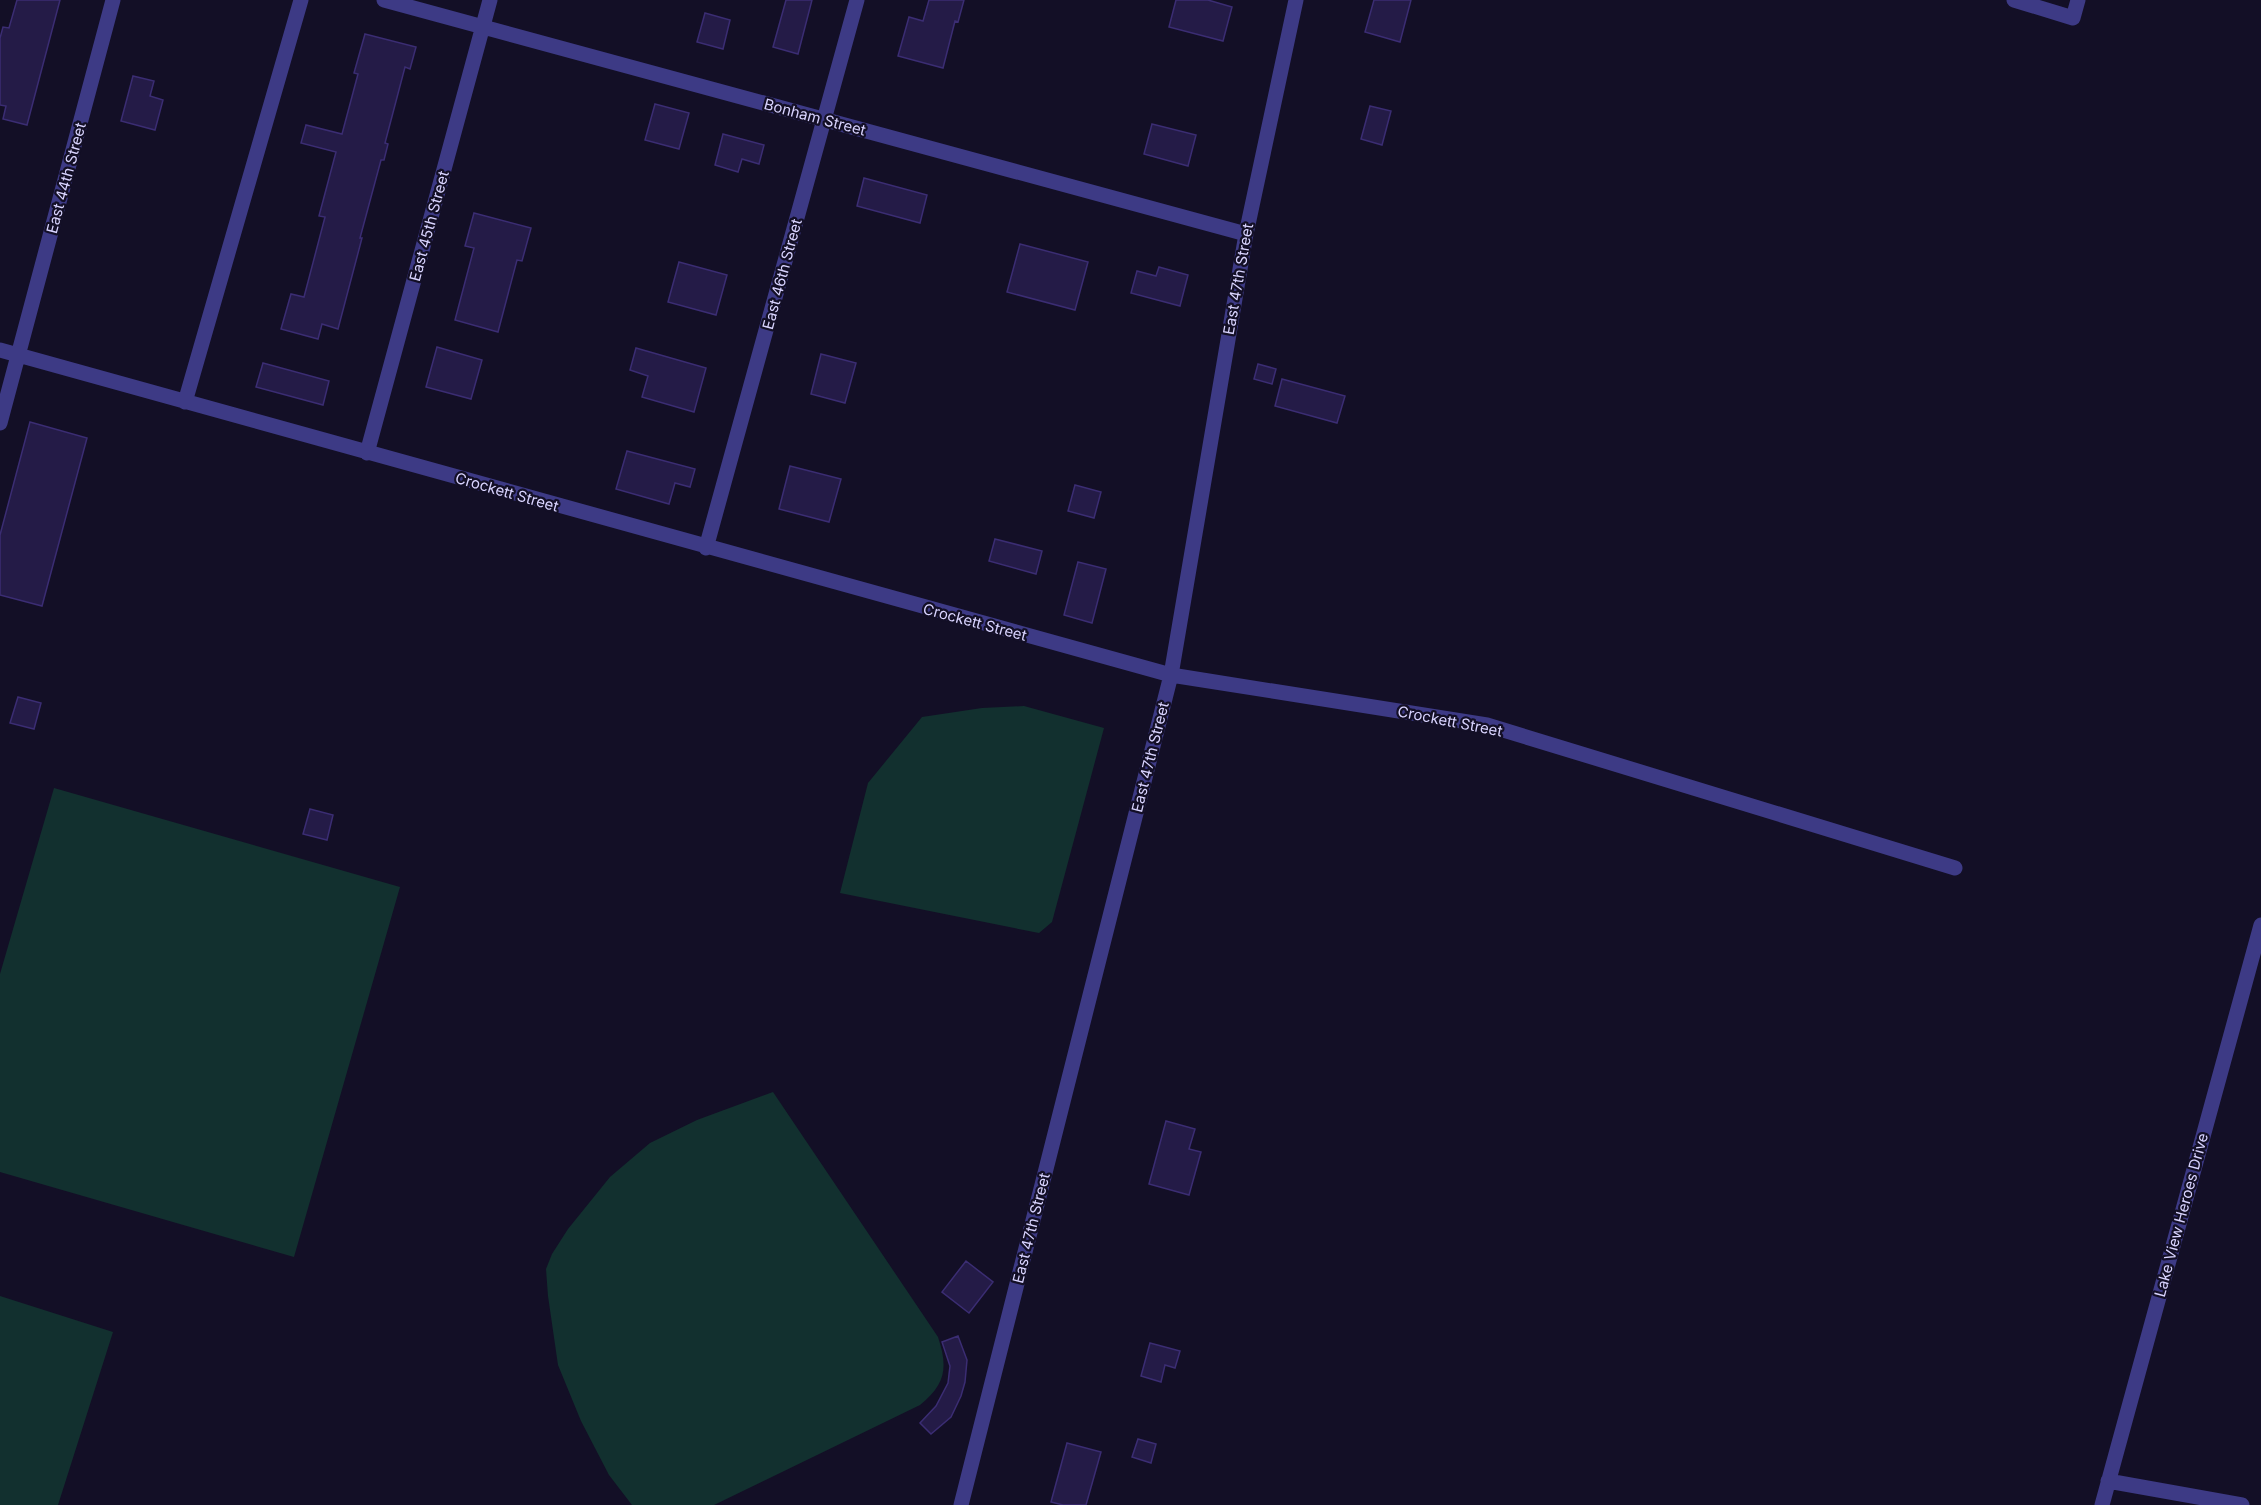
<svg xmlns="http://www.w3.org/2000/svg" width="2261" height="1505" font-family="Inter,sans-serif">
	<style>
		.green { fill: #12302f }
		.building { fill: #241b47; stroke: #3b2d73; stroke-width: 1.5 }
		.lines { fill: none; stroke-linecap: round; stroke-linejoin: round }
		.minor { stroke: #3d3a85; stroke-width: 15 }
		.labels { text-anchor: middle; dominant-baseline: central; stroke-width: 4.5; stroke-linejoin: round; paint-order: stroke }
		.street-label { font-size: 15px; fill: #d9d4ff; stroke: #130f26 }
	</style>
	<rect width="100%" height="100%" fill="#130f26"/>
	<path class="green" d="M1024,706L1104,728L1052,922L1039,933L840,893L868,783L922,717L982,708Z
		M54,788L400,887L294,1257L0,1172V974Z
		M773,1092L938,1337C948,1367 946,1384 920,1405L714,1505H632L609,1475L581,1421L558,1365L548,1296L546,1269L552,1254L568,1229L610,1177L650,1143L697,1120Z
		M0,1296L113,1332L58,1505H0Z"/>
	<path class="building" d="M17,0H60L27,125L3,119L6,106L0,105V38L3,27L9,28Z
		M786,0H812L798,54L773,47Z
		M929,0H964L958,22L955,21L943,68L898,56L909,17L923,21Z
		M1176,0H1208L1232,7L1223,41L1169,27Z
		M1374,0H1411L1400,42L1365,32Z
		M705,13L730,20L723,49L697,42Z
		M365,34L416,47L410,69L405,67L385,143L388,144L384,160H381L360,238H362L338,329L322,324L318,339L281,329L291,294L304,297L325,217L319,216L336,152L301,143L306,125L342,134L358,74L354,73Z
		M133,76L154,81L150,96L163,100L155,130L121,121Z
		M655,104L689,113L679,149L645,140Z
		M1370,106L1391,111L1382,145L1361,139Z
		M1152,124L1196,135L1188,166L1144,154Z
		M723,134L764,145L759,164L742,159L738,172L715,165Z
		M864,178L927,195L920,223L857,206Z
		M474,213L531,228L522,261L517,260L498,332L455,320L474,248L465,246Z
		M1020,244L1088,262L1075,310L1007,292Z
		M679,262L727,275L716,315L668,302Z
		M1159,267L1188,275L1180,306L1131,293L1137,271L1156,276Z
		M437,347L482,360L471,399L426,387Z
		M636,348L706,368L694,412L642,397L648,376L630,370Z
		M821,354L856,363L845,403L811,394Z
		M263,363L329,381L323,405L256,387Z
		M1258,364L1276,369L1272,384L1254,379Z
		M1282,379L1345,396L1337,423L1275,406Z
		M30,422L87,438L42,606L0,595V535Z
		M627,451L695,469L690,487L675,483L669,504L616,489Z
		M790,466L841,479L829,522L779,509Z
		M1075,485L1101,492L1094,518L1068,511Z
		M995,539L1042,551L1036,574L989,561Z
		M1078,562L1106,569L1092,623L1064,615Z
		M18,697L41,703L34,729L10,723Z
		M310,809L333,815L327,840L303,834Z
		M1166,1121L1195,1129L1189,1149L1201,1152L1189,1195L1149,1184Z
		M966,1261L993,1282L969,1313L942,1292Z
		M958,1336L967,1360L965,1382L961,1396L951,1417L931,1434L920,1423L936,1406L948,1383L950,1366L942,1342Z
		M1150,1343L1180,1351L1175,1368L1165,1365L1161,1382L1141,1376Z
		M1138,1439L1156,1444L1151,1463L1132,1457Z
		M1067,1443L1101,1452L1086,1505H1063L1051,1502Z"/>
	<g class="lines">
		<path class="minor" d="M384,0L1246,234
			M2014,0L2073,18L2078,0
			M0,350L1171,675L1487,725L1955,868
			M185,402L301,0
			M0,423L113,0
			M367,453L490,0
			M706,548L857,0
			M2108,1481L2242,1505
			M961,1505L1171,675L1246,234L1296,0
			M2102,1505L2261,925"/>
	</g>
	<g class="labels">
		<g class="street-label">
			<text transform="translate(815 117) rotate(15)">Bonham Street</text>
			<text transform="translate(66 178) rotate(-75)">East 44th Street</text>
			<text transform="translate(429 226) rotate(-75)">East 45th Street</text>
			<text transform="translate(782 274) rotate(-75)">East 46th Street</text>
			<text transform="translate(1238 279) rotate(-80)">East 47th Street</text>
			<text transform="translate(507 492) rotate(16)">Crockett Street</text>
			<text transform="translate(975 622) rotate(15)">Crockett Street</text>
			<text transform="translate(1450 721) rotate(11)">Crockett Street</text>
			<text transform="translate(1150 757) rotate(-76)">East 47th Street</text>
			<text transform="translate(2181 1215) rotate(-75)">Lake View Heroes Drive</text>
			<text transform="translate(1031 1228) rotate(-76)">East 47th Street</text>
		</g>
	</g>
</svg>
